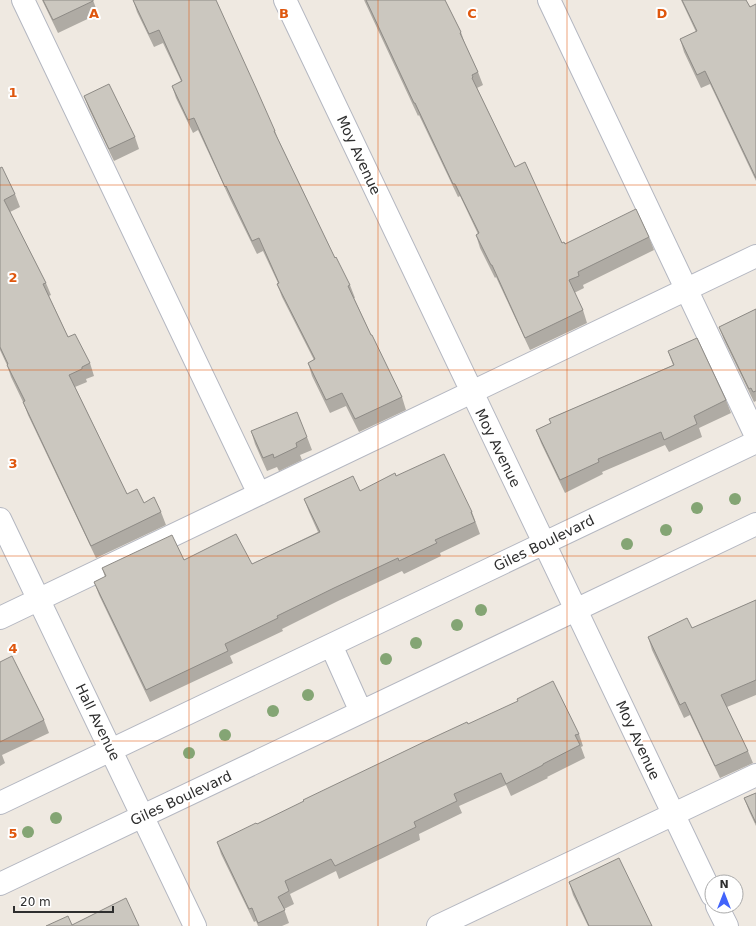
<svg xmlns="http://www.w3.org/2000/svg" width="756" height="926" font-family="'DejaVu Sans',sans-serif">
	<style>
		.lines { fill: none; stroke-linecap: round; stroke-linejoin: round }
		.minor-casing { stroke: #b4b7c1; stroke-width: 24 }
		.minor { stroke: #fff; stroke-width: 22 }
		.tree { fill: #84a574 }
		.wall { fill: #afaba4 }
		.building { fill: #cbc7bf; stroke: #8e8b86 }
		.grid { fill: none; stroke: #df570e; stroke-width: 1; stroke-opacity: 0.55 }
		.labels { text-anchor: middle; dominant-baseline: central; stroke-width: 4; stroke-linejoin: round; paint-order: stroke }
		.street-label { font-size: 14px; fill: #2e2e2e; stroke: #fff }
		.grid-label { font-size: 13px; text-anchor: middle; font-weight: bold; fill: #df570e; stroke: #fff; stroke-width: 4; stroke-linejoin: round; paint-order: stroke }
	</style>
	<rect width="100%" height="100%" fill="#efe9e1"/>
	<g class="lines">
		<defs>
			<path id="minor" d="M23,0L259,494
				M285,0L712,895
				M549,0L756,436
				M0,519L195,926
				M0,618L756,256
				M331,645L361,712
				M0,803L756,442
				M0,884L756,524
				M717,906L727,926
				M438,926L756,775"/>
		</defs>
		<use href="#minor" class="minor-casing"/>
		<use href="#minor" class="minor"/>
	</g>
	<g class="tree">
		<circle cx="735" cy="499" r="6"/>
		<circle cx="697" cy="508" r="6"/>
		<circle cx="666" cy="530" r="6"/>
		<circle cx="627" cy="544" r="6"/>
		<circle cx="481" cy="610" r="6"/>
		<circle cx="457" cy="625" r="6"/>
		<circle cx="416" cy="643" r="6"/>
		<circle cx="386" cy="659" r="6"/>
		<circle cx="308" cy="695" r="6"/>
		<circle cx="273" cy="711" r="6"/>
		<circle cx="225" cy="735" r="6"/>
		<circle cx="189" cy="753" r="6"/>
		<circle cx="56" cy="818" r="6"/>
		<circle cx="28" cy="832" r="6"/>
	</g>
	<path class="wall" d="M42,0H93L98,14L58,33Z
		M133,0L275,131L278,139L335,258L350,285L355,298H354L371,335L402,397L406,410L359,432L346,406L330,413L312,376L308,363L314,360L282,297L277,284L278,283L263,251L257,254L230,199L198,130L193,133L176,98L172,86L181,81L163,43L154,47L137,12Z
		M364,0H445L461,32L465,44L478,72L483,85L477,88L515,167L562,243L565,244L649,237L654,250L583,285L584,288L574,293L583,310L587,323L530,350L496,277L495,278L480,248L476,235L478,234L460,196L458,197L419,115L418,116Z
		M681,0H746L750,7L756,4V181L710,84L701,88L684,52L680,39L696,32Z
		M84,96L135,137L139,149L114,161L89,109Z
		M0,168L15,194L20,207L10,212L46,283L51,295L49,296L68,337L90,363L94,376L86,379L87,382L75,387L127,494L161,512L166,525L96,558L28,415L23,402L11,377L7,365L0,350Z
		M756,309V401L754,402L724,340L719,327Z
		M668,351L726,400L731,413L699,428L702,437L669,452L665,445L602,472L603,474L565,493L541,443L536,430L551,423L549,419L673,365Z
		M251,431L307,437L312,450L300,455L302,460L279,471L277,467L267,471L255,444Z
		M396,476L472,512L480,534L440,553L441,556L404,574L402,571L338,601L282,629L283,631L230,656L233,663L150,702L99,595L94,582L105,577L102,568L184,560L252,564L318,532L309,512L304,499L360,491Z
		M756,600V695L727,707L748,751L753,763L720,778L690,715L684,718L652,650L648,637L692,628Z
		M0,662L44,720L49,733L2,755L5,763L0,766Z
		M468,724L579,734L583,746L581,747L585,758L547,777L548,778L511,796L506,785L459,806L462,813L419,834L420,840L339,879L336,871L290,894L294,904L284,909L289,923L282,926H258L256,921L254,922L221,854L217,842L257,824Z
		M756,793V826L749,811L744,798Z
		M569,882L652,926H588L573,895Z"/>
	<path class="building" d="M43,0H93V1L53,20Z
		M133,0H216L256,88L275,131H274L335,258L336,257L350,285L348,286L371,335H372L402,397L355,419L342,393L326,400L308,363L315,359L277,284L279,283L259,238L252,241L226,186L225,187L194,118L188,120L172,86L182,81L159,30L149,34Z
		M366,0H445L461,32L460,33L478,72L472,75L473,77L472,78L515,167L525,162L562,243L564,242L565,244L636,209L649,237L578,272L579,276L569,280L583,310L525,338L492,265H491L476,235L479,233L455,184H453L415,103H414Z
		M682,0H746L750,7L756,4V178L705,71L697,75L680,39L697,31Z
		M109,84L135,137L109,149L84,96Z
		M2,167L15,194L4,200L46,283L43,284L68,337L75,334L90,363L82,367V369L69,375L127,494L137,489L144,503L154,497L161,512L91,546L23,402L25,401L7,365L8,364L0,347V168Z
		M756,309V391L753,392L751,388L749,389L719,327Z
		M697,338L726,400L694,416L697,424L664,440L661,432L598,459L599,462L560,480L536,430L551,423L549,419L674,365L668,351Z
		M297,412L307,437L296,443L297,447L274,458L273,454L263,458L251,431Z
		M444,454L472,512H471L475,522L435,540L437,543L399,561L398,558L334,588L277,616L278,618L225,644L228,651L146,690L94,582L106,576L102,568L172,535L184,560L236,534L252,564L320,532L304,499L353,476L360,491L395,473L396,476Z
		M756,600V680L721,695L748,751L715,766L685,702L680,705L648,637L687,618L692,628Z
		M12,656L44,720L0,742V662Z
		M553,681L579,734L575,735L580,745L543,764V765L506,784L501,773L454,794L457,801L414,822L416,827L335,866L331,859L285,881L289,891L278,897L285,910L258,923L252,908L249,909L217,842L256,823L257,824L304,801L303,800L426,741L467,722L468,724L518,701L517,699Z
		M756,793V823L744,798Z
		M619,858L652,926H589L569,882Z
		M126,898L139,926H46L68,916L72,925Z"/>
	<path class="grid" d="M189,0V926M378,0V926M567,0V926M0,185H756M0,370H756M0,556H756M0,741H756"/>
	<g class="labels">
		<g class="street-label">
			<text transform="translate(359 155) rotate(65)">Moy Avenue</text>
			<text transform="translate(498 448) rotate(64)">Moy Avenue</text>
			<text transform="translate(544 543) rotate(-26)">Giles Boulevard</text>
			<text transform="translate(98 722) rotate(64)">Hall Avenue</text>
			<text transform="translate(638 740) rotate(65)">Moy Avenue</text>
			<text transform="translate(181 798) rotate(-25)">Giles Boulevard</text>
		</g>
	</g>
	<g class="grid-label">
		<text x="94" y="18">A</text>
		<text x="284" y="18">B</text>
		<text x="472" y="18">C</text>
		<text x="662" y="18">D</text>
		<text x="13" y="97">1</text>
		<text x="13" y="282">2</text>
		<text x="13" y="468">3</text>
		<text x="13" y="653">4</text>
		<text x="13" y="838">5</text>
	</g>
	<g transform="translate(724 894)"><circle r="19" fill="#ffffff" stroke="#ababab"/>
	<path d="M0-3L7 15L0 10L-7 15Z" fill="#4264fb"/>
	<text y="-6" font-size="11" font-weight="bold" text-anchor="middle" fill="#2e2e2e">N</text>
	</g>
	<path d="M14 906v6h99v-6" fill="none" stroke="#2e2e2e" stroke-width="2"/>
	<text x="20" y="906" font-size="12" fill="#2e2e2e" stroke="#ffffff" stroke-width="3" paint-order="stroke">20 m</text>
</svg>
